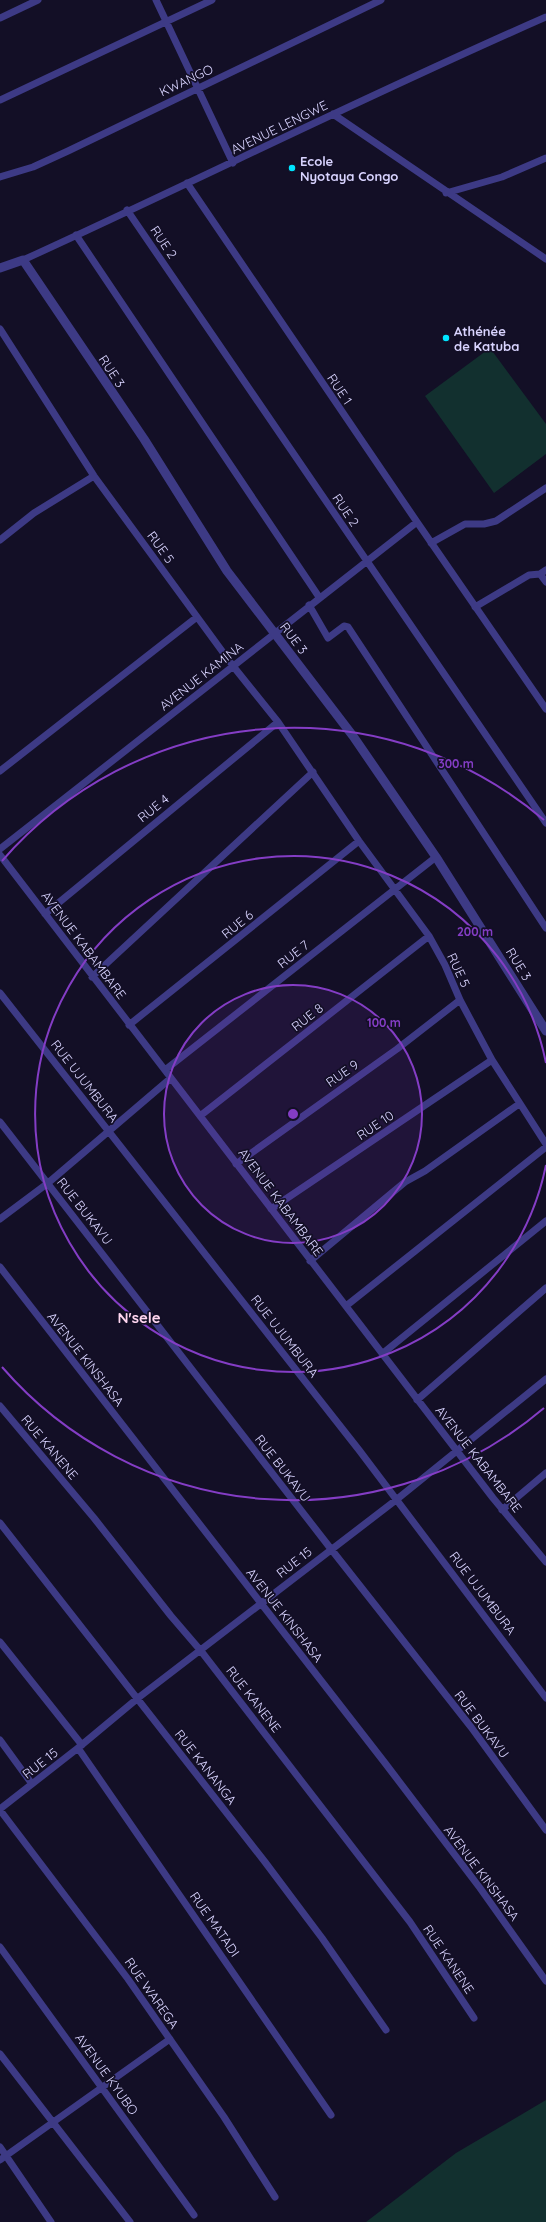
<svg xmlns="http://www.w3.org/2000/svg" width="546" height="2222" font-family="Quicksand,sans-serif">
	<style>
		.green { fill: #12302f }
		.lines { fill: none; stroke-linecap: round; stroke-linejoin: round }
		.minor { stroke: #3d3a85; stroke-width: 7 }
		.tertiary { stroke: #3d3a85; stroke-width: 9 }
		.ring { fill: none; stroke: #843dc5; stroke-width: 2 }
		.poi-dot { fill: #00e5ff; stroke: #130f26; stroke-width: 1.5 }
		.labels { text-anchor: middle; dominant-baseline: central; stroke-width: 3.5; stroke-linejoin: round; paint-order: stroke }
		.street-label { font-size: 13px; fill: #d9d4ff; stroke: #130f26 }
		.poi-label { font-size: 13px; font-weight: bold; fill: #d9d4ff; stroke: #130f26; text-anchor: start }
		.quarter-label { font-size: 15px; font-weight: bold; fill: #ffd6f0; stroke: #130f26 }
		.centre { fill: #843dc5; stroke: #130f26; stroke-width: 2 }
		.ring-label { font-size: 12px; text-anchor: middle; font-weight: bold; fill: #843dc5; stroke: #130f26; stroke-width: 3.5; stroke-linejoin: round; paint-order: stroke }
	</style>
	<rect width="100%" height="100%" fill="#130f26"/>
	<path class="green" d="M490,348L546,424V454L494,493L425,396Z
		M546,2100V2222H366L456,2153Z"/>
	<g class="lines">
		<path class="minor" d="M156,0L233,163
			M0,18L38,0
			M0,100L212,0
			M333,114L546,259
			M0,177L33,167L68,151L381,0
			M187,183L417,522L546,709
			M446,193L502,177L546,158
			M127,210L546,823
			M76,235L319,597
			M23,260C198,180 370,94 546,17
			M0,329L94,476L233,666L278,722L359,841L429,936L445,965L460,1000L492,1060L546,1144
			M0,540L34,513L94,476
			M431,543L465,524H484L496,521L546,488
			M540,574L546,582
			M309,605L328,638L344,626L348,627L546,928
			M475,607L529,575L540,574L546,570
			M0,771L197,617
			M0,849L417,522
			M0,855L493,1498L546,1562
			M45,914L278,722
			M92,977L313,772
			M0,993L359,1450L546,1698
			M129,1025L359,841
			M165,1070L436,857
			M200,1116L429,936
			M0,1122L331,1549L471,1727L546,1830
			M236,1164L397,1049L460,1000
			M271,1209L492,1060
			M0,1219L48,1183L171,1078
			M310,1261L405,1182L425,1171L519,1104
			M0,1267L385,1763L480,1888L546,1981
			M346,1306L546,1147
			M382,1354L546,1221
			M417,1400L546,1288
			M0,1406L94,1518L171,1616L201,1651L410,1922L474,2018
			M502,1510L546,1473
			M0,1523L265,1862L322,1938L386,2030
			M0,1642L82,1745
			M0,1740L32,1784
			M78,1748L331,2115
			M0,1809L78,1748L138,1698L396,1500L546,1379
			M0,1810L128,1979L224,2117L275,2197
			M0,1947L194,2215
			M0,2054L130,2222
			M0,2147L51,2222
			M0,2160L170,2039"/>
		<path class="tertiary" d="M0,268L23,260L144,439L227,571L353,736L436,857L546,1031"/>
	</g>
	<circle cx="293" cy="1114" r="129" fill="#843dc5" fill-opacity=".12"/>
	<g class="ring">
		<circle cx="293" cy="1114" r="129"/>
		<path d="M546 1165A258 258 0 1 1 546 1063"/>
		<path d="M544 1408A386 386 0 0 1 2 1367M2 861A386 386 0 0 1 544 820"/>
	</g>
	<g class="poi-dot">
		<circle cx="292" cy="168" r="4"/>
		<circle cx="446" cy="338" r="4"/>
	</g>
	<g class="labels">
		<g class="street-label">
			<text transform="translate(186 80) rotate(-25)">KWANGO</text>
			<text transform="translate(279 127) rotate(-26)">AVENUE LENGWE</text>
			<text transform="translate(164 242) rotate(56)">RUE 2</text>
			<text transform="translate(112 371) rotate(56)">RUE 3</text>
			<text transform="translate(340 389) rotate(56)">RUE 1</text>
			<text transform="translate(346 510) rotate(56)">RUE 2</text>
			<text transform="translate(161 547) rotate(54)">RUE 5</text>
			<text transform="translate(294 638) rotate(53)">RUE 3</text>
			<text transform="translate(201 676) rotate(-38)">AVENUE KAMINA</text>
			<text transform="translate(153 808) rotate(-39)">RUE 4</text>
			<text transform="translate(237 924) rotate(-39)">RUE 6</text>
			<text transform="translate(84 945) rotate(53)">AVENUE KABAMBARE</text>
			<text transform="translate(293 954) rotate(-38)">RUE 7</text>
			<text transform="translate(519 964) rotate(58)">RUE 3</text>
			<text transform="translate(459 970) rotate(65)">RUE 5</text>
			<text transform="translate(307 1017) rotate(-38)">RUE 8</text>
			<text transform="translate(342 1073) rotate(-35)">RUE 9</text>
			<text transform="translate(85 1081) rotate(52)">RUE UJUMBURA</text>
			<text transform="translate(375 1125) rotate(-34)">RUE 10</text>
			<text transform="translate(281 1202) rotate(53)">AVENUE KABAMBARE</text>
			<text transform="translate(85 1211) rotate(52)">RUE BUKAVU</text>
			<text transform="translate(285 1336) rotate(52)">RUE UJUMBURA</text>
			<text transform="translate(86 1359) rotate(52)">AVENUE KINSHASA</text>
			<text transform="translate(50 1447) rotate(50)">RUE KANENE</text>
			<text transform="translate(479 1459) rotate(52)">AVENUE KABAMBARE</text>
			<text transform="translate(283 1468) rotate(52)">RUE BUKAVU</text>
			<text transform="translate(294 1562) rotate(-38)">RUE 15</text>
			<text transform="translate(483 1593) rotate(53)">RUE UJUMBURA</text>
			<text transform="translate(285 1615) rotate(52)">AVENUE KINSHASA</text>
			<text transform="translate(254 1699) rotate(52)">RUE KANENE</text>
			<text transform="translate(482 1724) rotate(53)">RUE BUKAVU</text>
			<text transform="translate(40 1763) rotate(-38)">RUE 15</text>
			<text transform="translate(206 1767) rotate(52)">RUE KANANGA</text>
			<text transform="translate(482 1873) rotate(53)">AVENUE KINSHASA</text>
			<text transform="translate(215 1924) rotate(55)">RUE MATADI</text>
			<text transform="translate(449 1959) rotate(56)">RUE KANENE</text>
			<text transform="translate(152 1993) rotate(55)">RUE WAREGA</text>
			<text transform="translate(107 2074) rotate(54)">AVENUE KYUBO</text>
		</g>
		<g class="poi-label">
			<text x="300" y="161">Ecole<tspan x="300" dy="15">Nyotaya Congo</tspan></text>
			<text x="454" y="331">Athénée<tspan x="454" dy="15">de Katuba</tspan></text>
		</g>
		<g class="quarter-label">
			<text x="139" y="1317">N'sele</text>
		</g>
	</g>
	<circle cx="293" cy="1114" r="6" class="centre"/>
	<g class="ring-label">
		<text x="456" y="768">300 m</text>
		<text x="475" y="936">200 m</text>
		<text x="384" y="1027">100 m</text>
	</g>
</svg>
